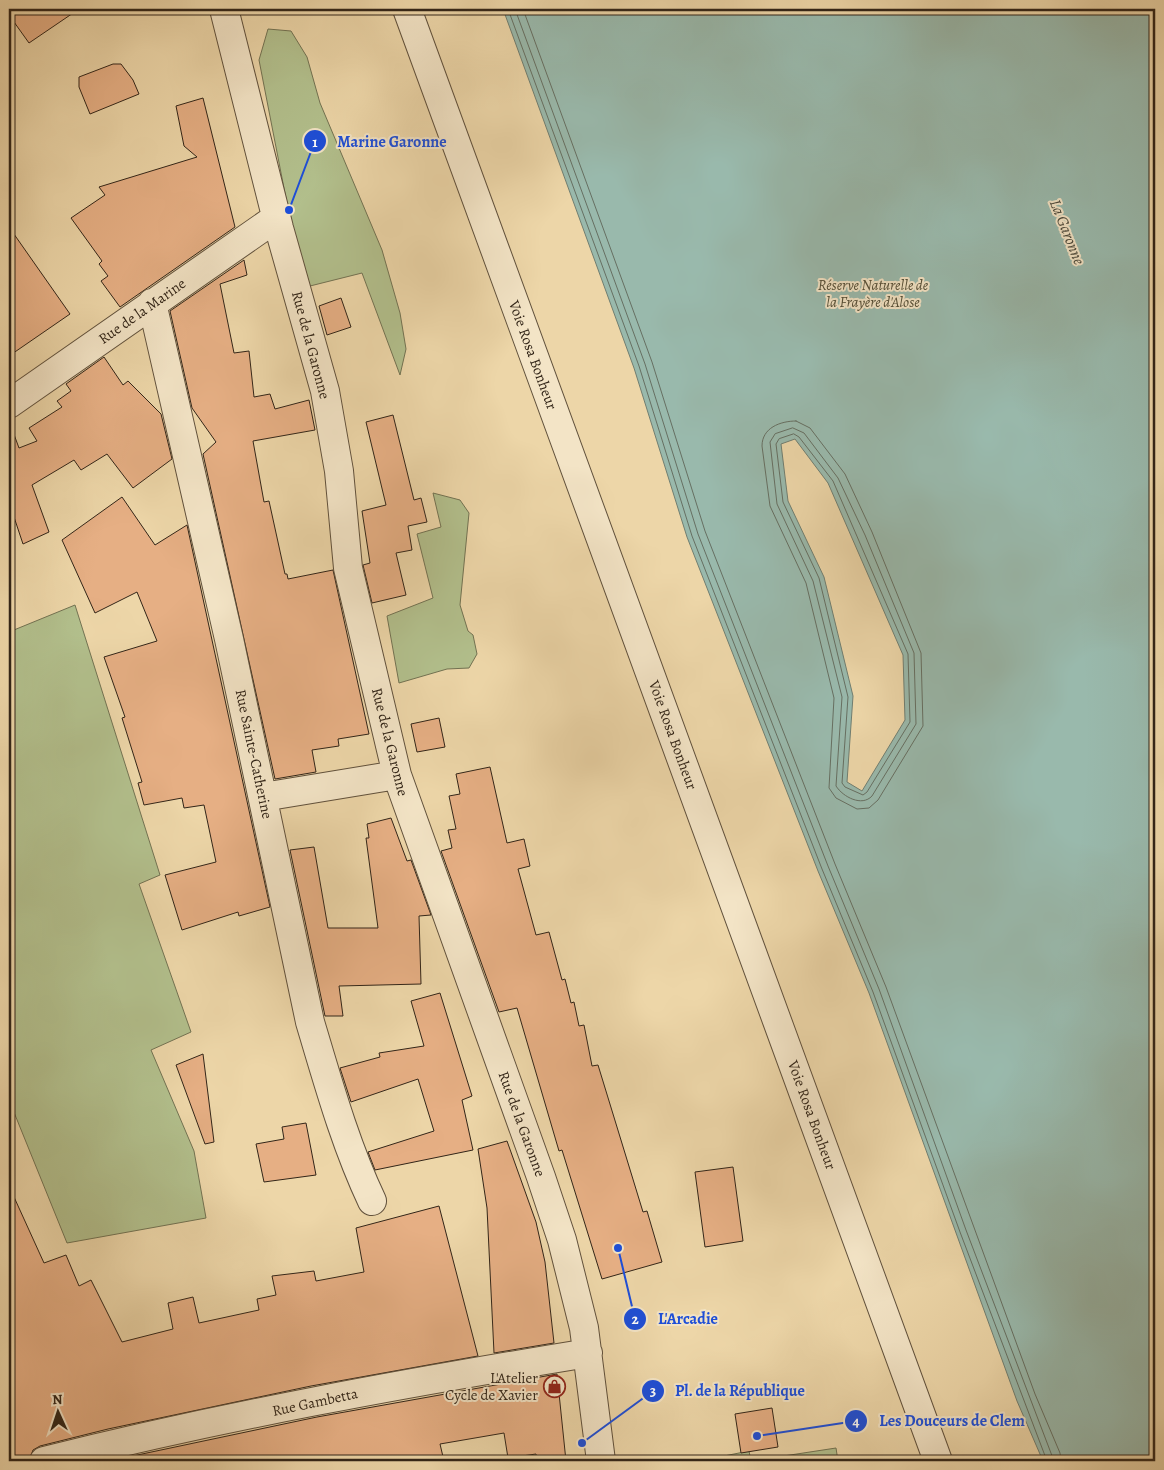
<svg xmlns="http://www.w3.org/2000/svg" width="1164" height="1470" font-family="Alegreya,serif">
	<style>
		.green { fill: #b2bf8c; stroke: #727252 }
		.water { fill: #99b9ac; stroke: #707e71; fill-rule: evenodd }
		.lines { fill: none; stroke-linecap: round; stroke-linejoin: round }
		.shore { stroke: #666f62; stroke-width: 1 }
		.building { fill: #e6af84; stroke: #322518 }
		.minor-casing { stroke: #61513c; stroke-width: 30 }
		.minor { stroke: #f3e4c6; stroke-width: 28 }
		.labels { text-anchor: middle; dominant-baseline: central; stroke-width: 4; stroke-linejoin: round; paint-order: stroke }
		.park-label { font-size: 15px; font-style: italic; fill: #524c35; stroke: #f3e4c6 }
		.street-label { font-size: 15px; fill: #322518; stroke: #f3e4c6 }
		.poi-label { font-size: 15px; fill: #322518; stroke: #f3e4c6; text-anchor: end }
		.water-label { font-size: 16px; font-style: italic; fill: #4c4a3d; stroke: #f3e4c6 }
		.leader { fill: none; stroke: #1d4ed8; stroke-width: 2 }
		.callout-dot { fill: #1d4ed8; stroke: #f3e4c6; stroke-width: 2 }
		.mark-label { font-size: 15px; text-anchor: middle; font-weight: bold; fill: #fff }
		.callout-label { font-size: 16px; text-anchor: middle; font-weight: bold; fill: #1d4ed8; stroke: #f3e4c6; stroke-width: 4; stroke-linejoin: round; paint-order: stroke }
	</style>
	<rect width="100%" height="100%" fill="#edd6a8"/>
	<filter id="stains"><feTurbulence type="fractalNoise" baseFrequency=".004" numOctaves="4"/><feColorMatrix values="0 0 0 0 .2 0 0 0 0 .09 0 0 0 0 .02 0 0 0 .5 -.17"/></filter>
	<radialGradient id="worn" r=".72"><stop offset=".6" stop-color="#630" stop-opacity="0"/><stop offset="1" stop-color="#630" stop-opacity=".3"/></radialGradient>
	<path class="green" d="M268,29L291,31L307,57L320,103L382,250L400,313L406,349L400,375L362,273L310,286L290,219L259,60Z
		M433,493L460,500L469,513L460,605L468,631L473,635L477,654L469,668L447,669L399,683L387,616L433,598L417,534L441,527Z
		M75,605L160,875L139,884L191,1032L151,1050L194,1151L206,1218L67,1243L9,1100V632Z
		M836,1448L838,1461H709V1459L749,1451L751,1461Z"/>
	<path class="water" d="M503,9H1155V1461H1043L1017,1401L869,993L818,871L687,537L634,368ZM795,439L828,483L903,655L905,720L862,791L847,782L853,696L824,577L788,501L781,444Z"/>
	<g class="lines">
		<path class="shore" d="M508,9L639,366L692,536L822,869L873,992L960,1232L1047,1461
			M515,9L645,364L698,534L828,866L879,989L966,1230L1054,1461
			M523,9L652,362L705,531L835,864L886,987L1035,1394L1060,1453L1061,1461
			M796,421L810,428L845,474L872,532L921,653L923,726L878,800L869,808L857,809L836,798L829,788L834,698L806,583L770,506L762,446C762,428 780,421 796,421Z
			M793,428L804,433L838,478L865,535L914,653L916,724L872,796C862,807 843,797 836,786L842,697L813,581L777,504L770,442L775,434Z
			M794,434L799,437L833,481L908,654L910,722L867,792L863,795L845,787L842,783L848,697L819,578L783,502L776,444L779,439Z"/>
	</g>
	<path class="building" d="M9,9H79L29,43L9,15Z
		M113,64H121L133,80L139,94L90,114L79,87V77Z
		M203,98L235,227L120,307L101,281L108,276L99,264L102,261L71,218L105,195L99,187L197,157L184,146L176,106Z
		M9,227L70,314L9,356Z
		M244,260L247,275L220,284L234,353L249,351L254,397L270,394L275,409L309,400L315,430L253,441L264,502L269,501L285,574H287L288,579L333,570L369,734L338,739L339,746L312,750L316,772L275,779L203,454L216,442L192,408L170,311Z
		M341,298L351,327L327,335L319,306Z
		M104,357L123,385L128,381L161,414L172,459L133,488L107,454L81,470L74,460L32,485L49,532L23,544L9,502V430L12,429L19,448L37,441L29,428L62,407L57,401L71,391L66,384Z
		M393,415L414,500L421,498L427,522L408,526L412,550L396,553L406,595L372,603L363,565L370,563L362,511L386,505L366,422Z
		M122,497L155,545L187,525L270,907L239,916L238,912L182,930L165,875L216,862L204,805L184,808L182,798L144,805L138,783L142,782L122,718L125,717L104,657L157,641L137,592L95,613L62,540Z
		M439,718L445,747L417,752L411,724Z
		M490,767L507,843L524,839L530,866L518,869L536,935L549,932L562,980L565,979L571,1003L574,1002L579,1026L584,1025L592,1066L598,1065L643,1212L647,1211L662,1262L602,1279L562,1150L559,1151L517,1008L499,1012L441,851L452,848L448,830L456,829L449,796L460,794L456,774Z
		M391,818L407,861L411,860L431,915L419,916L421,984L339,986L343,1016H325L290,850L314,847L328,928H378L366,838H369L367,824Z
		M440,993L472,1096L462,1100L473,1150L375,1170L368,1152L434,1131L418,1079L351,1102L340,1068L380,1057L379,1053L424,1046L411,1001Z
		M203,1054L214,1142L205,1144L176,1065Z
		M306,1123L316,1175L264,1182L256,1144L284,1139L282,1127Z
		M507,1141L536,1222L545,1262L554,1343L494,1353L487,1208L478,1149Z
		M733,1167L743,1241L705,1247L695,1172Z
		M9,1186L44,1263L66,1255L79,1286L91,1280L122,1342L173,1329L168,1303L193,1297L199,1323L259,1310L257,1299L276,1295L272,1276L314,1271L316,1281L364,1272L356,1228L439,1206L478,1356L311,1386L108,1429L40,1446L33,1450L29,1461H15L13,1447L9,1449Z
		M557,1374L566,1461H537L536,1454L508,1458L504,1433L440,1444L444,1461H109L317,1417Z
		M772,1408L778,1447L741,1453L735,1414Z"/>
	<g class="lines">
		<defs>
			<path id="minor" d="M224,9L279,228L325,391L339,471L348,568L397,775L541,1177L562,1240L584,1328L601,1461
				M407,9L938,1461
				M152,303L229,639L310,1022C328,1082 345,1144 372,1201
				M9,404L276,218
				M263,797L397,775
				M44,1461C223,1416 405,1383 588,1353"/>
		</defs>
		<use href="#minor" class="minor-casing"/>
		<use href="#minor" class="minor"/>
	</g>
	<defs>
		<symbol id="shop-ring" viewBox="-11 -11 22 22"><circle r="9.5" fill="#f3e4c6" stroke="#8f2418" stroke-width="1.5"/><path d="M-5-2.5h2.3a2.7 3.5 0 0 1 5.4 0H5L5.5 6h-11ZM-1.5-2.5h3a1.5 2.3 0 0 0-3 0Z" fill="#8f2418"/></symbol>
	</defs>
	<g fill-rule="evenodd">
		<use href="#shop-ring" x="542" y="1374" width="25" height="25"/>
	</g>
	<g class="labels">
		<g class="park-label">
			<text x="873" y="285">Réserve Naturelle de<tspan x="873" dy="17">la Frayère d'Alose</tspan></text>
		</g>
		<g class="street-label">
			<text transform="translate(142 311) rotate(-35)">Rue de la Marine</text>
			<text transform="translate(311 345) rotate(75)">Rue de la Garonne</text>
			<text transform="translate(533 355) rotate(70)">Voie Rosa Bonheur</text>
			<text transform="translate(673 735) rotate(70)">Voie Rosa Bonheur</text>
			<text transform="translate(390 742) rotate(76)">Rue de la Garonne</text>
			<text transform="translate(254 754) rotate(78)">Rue Sainte-Catherine</text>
			<text transform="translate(812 1115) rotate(70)">Voie Rosa Bonheur</text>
			<text transform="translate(522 1124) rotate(70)">Rue de la Garonne</text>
			<text transform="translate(315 1402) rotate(-12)">Rue Gambetta</text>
		</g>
		<g class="poi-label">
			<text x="538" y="1378">L'Atelier<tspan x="538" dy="17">Cycle de Xavier</tspan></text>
		</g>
		<g class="water-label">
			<text transform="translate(1067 232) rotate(68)">La Garonne</text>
		</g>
	</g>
	<path class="leader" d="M289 210L315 141M618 1248L635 1319M582 1443L653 1391M757 1436L856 1421"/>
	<g class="callout-dot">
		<circle cx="289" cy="210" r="5"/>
		<circle cx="618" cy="1248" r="5"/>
		<circle cx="582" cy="1443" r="5"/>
		<circle cx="757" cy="1436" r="5"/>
		<circle cx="315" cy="141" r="12"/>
		<circle cx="635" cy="1319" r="12"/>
		<circle cx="653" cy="1391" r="12"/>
		<circle cx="856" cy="1421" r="12"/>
	</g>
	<g class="mark-label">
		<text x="315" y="147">1</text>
		<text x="635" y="1324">2</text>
		<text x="653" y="1396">3</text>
		<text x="856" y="1426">4</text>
	</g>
	<g class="callout-label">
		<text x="392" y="147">Marine Garonne</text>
		<text x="688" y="1324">L'Arcadie</text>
		<text x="740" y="1396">Pl. de la République</text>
		<text x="952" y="1426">Les Douceurs de Clem</text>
	</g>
	<rect width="1164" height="1470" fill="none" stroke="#edd6a8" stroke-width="30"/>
	<rect x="10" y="10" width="1144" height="1450" fill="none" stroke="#322518" stroke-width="2.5"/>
	<rect x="15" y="15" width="1134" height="1440" fill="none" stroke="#322518"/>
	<g transform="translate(58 1412) rotate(357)" stroke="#f3e4c6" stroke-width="4" paint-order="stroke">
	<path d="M0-4L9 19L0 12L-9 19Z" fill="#322518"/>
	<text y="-8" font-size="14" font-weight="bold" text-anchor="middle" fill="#322518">N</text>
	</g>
	<rect width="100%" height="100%" filter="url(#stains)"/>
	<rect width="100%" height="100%" fill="url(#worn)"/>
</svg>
